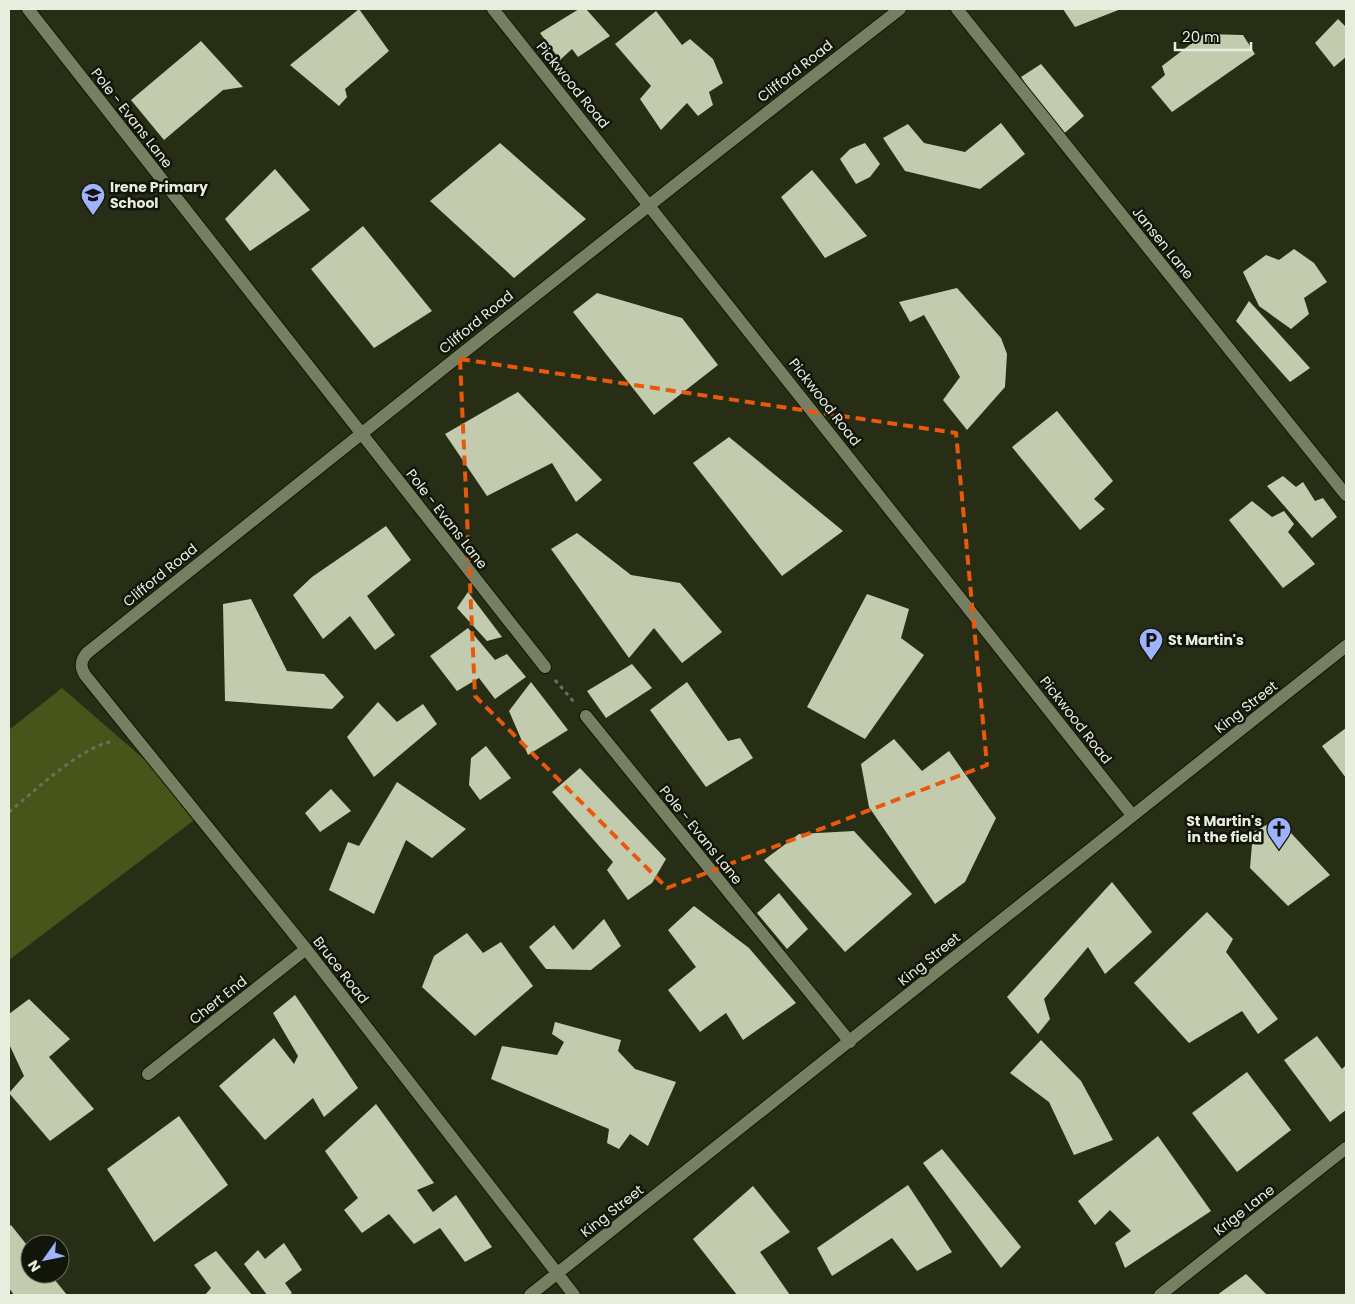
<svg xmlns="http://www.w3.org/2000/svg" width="1355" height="1304" font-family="Poppins,sans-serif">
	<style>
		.green { fill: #47551a }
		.building { fill: #c2cbad }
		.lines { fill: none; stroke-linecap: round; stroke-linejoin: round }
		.minor-casing { stroke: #111601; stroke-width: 14 }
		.path { stroke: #6a705b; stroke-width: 3; stroke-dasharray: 4 4; stroke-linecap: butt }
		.minor { stroke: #777f63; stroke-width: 12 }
		.marked { fill: none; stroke: #e8590c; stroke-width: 4; stroke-dasharray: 10 6; stroke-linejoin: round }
		.labels { text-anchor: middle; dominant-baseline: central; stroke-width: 5; stroke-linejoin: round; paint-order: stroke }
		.street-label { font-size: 14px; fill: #e8edde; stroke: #12150a }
		.poi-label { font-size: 14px; font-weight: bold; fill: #e8edde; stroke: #12150a; text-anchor: start }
	</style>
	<rect width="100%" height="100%" fill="#282e16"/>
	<path class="green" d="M62,688L205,812L9,960V730Z"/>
	<path class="building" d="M359,9L389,51L345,89L347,97L339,106L290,65Z
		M579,9H586L610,36L578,57L572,49L560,60L540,33Z
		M1063,9H1121L1075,27Z
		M656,11L682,45L690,39L713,59L723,83L709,92L713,105L698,116L687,103L661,130L640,99L651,86L615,44Z
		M1338,19L1346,27V57L1334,67L1315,43Z
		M1204,34L1243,35L1255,54L1172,112L1151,87L1165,75L1162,66Z
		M201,41L243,87L223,90L164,140L131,100Z
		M1041,64L1084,116L1060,137L1021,77Z
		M1001,123L1025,154L980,189L905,171L883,138L908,124L924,143L965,152Z
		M500,143L586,219L514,278L430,201Z
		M865,143L880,164L870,177L856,184L840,159L850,149Z
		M275,169L310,210L250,251L225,219Z
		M812,170L867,236L825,258L781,197Z
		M363,226L432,311L374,348L311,269Z
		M1294,249L1314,263L1327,282L1304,298L1309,314L1291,329L1259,306L1243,272L1266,255L1279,260Z
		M957,288L1001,338L1007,354L1005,387L967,430L943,400L960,377L924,315L910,322L899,302Z
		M597,293L682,318L718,365L654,415L573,312Z
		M1249,301L1310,368L1290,382L1236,321Z
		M518,392L602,480L576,502L552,463L487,496L445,434Z
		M1057,411L1113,481L1094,499L1105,509L1080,530L1012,447Z
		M729,437L843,531L782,576L693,463Z
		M1283,476L1296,487L1303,482L1315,501L1323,498L1337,517L1312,538L1267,486Z
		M1252,501L1272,517L1284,511L1294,524L1288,532L1315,564L1283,588L1229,520Z
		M386,526L411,560L367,596L395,635L375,650L350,616L323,639L293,595L312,577Z
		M577,533L631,575L680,583L722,632L682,663L654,628L629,658L551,549Z
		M468,592L502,637L487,641L457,608Z
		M867,594L909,609L901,638L924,655L865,739L807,707Z
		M251,599L287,671L324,674L344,697L332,709L225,701L223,604Z
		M468,628L495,660L507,654L526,677L495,699L479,678L457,691L430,656Z
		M632,664L652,688L606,718L587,691Z
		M531,682L568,730L528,755L509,711Z
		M687,682L728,741L740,738L753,758L706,787L650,710Z
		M378,702L397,722L423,704L437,724L374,777L347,737Z
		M1346,728V778L1322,746Z
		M894,739L922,771L949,751L996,818L965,882L935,904L869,807L861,764Z
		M486,746L511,778L480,800L469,785L471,758Z
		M580,768L666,859L652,883L628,900L607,870L613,862L552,792Z
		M397,782L466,829L432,858L406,840L374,914L329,890L348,842L359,846Z
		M331,789L351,811L320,832L305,813Z
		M1278,819L1330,875L1288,906L1250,868L1253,832Z
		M854,831L912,894L845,952L764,860L799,834Z
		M1112,882L1152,932L1105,974L1088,947L1044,999L1050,1019L1038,1034L1007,997Z
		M779,893L808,929L787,949L757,913Z
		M694,906L749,948L796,1003L743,1040L726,1013L700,1032L668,990L696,967L668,930Z
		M1207,912L1233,939L1226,952L1278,1019L1258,1034L1242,1011L1189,1043L1134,983Z
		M604,919L621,946L591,970L546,969L529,947L554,925L573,950Z
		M467,933L483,953L501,942L533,986L475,1036L422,987L434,956Z
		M295,995L358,1088L324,1117L313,1098L265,1140L219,1086L274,1038L294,1064L298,1056L273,1013Z
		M29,999L70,1039L49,1057L94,1109L50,1141L9,1093L24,1076L9,1044V1014Z
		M555,1022L621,1040L618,1051L635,1069L676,1082L648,1146L630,1134L619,1149L607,1143L609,1129L491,1079L502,1046L557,1055L564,1042L552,1034Z
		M1317,1036L1342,1069L1346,1065V1110L1330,1122L1284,1060Z
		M1041,1040L1081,1081L1113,1140L1074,1155L1049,1102L1010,1073Z
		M1247,1072L1291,1130L1237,1172L1192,1113Z
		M376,1104L434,1183L417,1190L433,1212L456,1195L492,1247L465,1262L440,1228L414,1244L389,1214L362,1233L344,1210L358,1198L325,1151Z
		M179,1116L228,1185L154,1242L107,1169Z
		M1158,1136L1211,1211L1125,1268L1115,1243L1131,1231L1110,1210L1095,1225L1078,1201Z
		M942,1149L1021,1247L1001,1268L923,1163Z
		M908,1185L952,1252L917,1271L892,1238L832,1276L817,1248Z
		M753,1186L790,1232L760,1252L790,1295H737L693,1239Z
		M11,1225L30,1249V1274H50L67,1295H14L9,1288V1227Z
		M284,1243L302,1270L285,1283L292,1293L289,1295H267L244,1264L258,1250L265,1259Z
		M216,1251L252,1295H205L211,1288L194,1265Z
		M1246,1274L1267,1295H1217Z"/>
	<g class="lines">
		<defs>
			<path id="minor" d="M28,9L545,667
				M493,9L1132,815
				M957,9L1346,495
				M586,716L850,1042
				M148,1074L306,949
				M530,1295L1346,646
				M574,1295L306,949L85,675C80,667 80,661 87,653C357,437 627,221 900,9
				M1160,1295L1346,1148"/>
		</defs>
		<use href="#minor" class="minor-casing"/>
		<path class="path" d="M555,680L574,702
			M9,812C37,789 75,752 109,742L114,744"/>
		<use href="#minor" class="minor"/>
	</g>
	<path class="marked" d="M460,359L956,433L987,765L667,888L475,696Z"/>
	<defs>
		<symbol id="school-pin" viewBox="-11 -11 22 30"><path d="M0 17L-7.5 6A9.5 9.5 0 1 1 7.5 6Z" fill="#9fb3fd" stroke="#12150a"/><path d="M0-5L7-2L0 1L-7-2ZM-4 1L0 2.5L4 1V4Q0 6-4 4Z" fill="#111"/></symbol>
		<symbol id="parking-pin" viewBox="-11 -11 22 30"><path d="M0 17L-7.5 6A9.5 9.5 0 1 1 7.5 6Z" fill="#9fb3fd" stroke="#12150a"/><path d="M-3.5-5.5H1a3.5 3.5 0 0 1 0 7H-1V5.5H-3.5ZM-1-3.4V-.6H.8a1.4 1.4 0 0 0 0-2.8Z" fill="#111"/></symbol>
		<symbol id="church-pin" viewBox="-11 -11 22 30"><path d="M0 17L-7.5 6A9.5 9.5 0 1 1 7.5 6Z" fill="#9fb3fd" stroke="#12150a"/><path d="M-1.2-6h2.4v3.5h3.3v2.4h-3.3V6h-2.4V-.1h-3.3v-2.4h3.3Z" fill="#111"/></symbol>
	</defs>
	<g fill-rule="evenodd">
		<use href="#school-pin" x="79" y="181" width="28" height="38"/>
		<use href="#parking-pin" x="1137" y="626" width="28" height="38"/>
		<use href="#church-pin" x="1265" y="815" width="28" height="38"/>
	</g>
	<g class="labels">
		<g class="street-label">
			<text transform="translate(795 71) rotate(-38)">Clifford Road</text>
			<text transform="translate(573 85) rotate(51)">Pickwood Road</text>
			<text transform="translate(132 118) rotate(52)">Pole - Evans Lane</text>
			<text transform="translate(1163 243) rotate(51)">Jansen Lane</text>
			<text transform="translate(476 322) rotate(-39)">Clifford Road</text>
			<text transform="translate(825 402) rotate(52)">Pickwood Road</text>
			<text transform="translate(447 519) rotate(52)">Pole - Evans Lane</text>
			<text transform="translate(160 575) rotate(-39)">Clifford Road</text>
			<text transform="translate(1246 707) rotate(-38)">King Street</text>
			<text transform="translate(1076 720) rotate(52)">Pickwood Road</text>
			<text transform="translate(701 835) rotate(51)">Pole - Evans Lane</text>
			<text transform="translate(929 959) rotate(-39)">King Street</text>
			<text transform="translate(341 970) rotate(52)">Bruce Road</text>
			<text transform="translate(218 1000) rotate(-38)">Chert End</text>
			<text transform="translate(1244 1210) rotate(-38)">Krige Lane</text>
			<text transform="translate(612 1211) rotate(-38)">King Street</text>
		</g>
		<g class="poi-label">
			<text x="110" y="187">Irene Primary<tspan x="110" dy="16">School</tspan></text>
			<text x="1168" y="640">St Martin's</text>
			<text x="1262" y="821" text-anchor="end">St Martin's<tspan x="1262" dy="16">in the field</tspan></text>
		</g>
	</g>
	<rect width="1355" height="1304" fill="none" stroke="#e8edde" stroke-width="20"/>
	<g transform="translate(45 1259) rotate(237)"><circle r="24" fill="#12150a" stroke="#686b5f"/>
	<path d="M0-4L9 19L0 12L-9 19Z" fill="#9fb3fd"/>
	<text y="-8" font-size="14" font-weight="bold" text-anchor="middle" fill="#e8edde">N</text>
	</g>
	<path d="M1175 42v8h76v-8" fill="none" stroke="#e8edde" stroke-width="2.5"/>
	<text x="1182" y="42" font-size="15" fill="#e8edde" stroke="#12150a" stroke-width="4" paint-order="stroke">20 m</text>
</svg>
